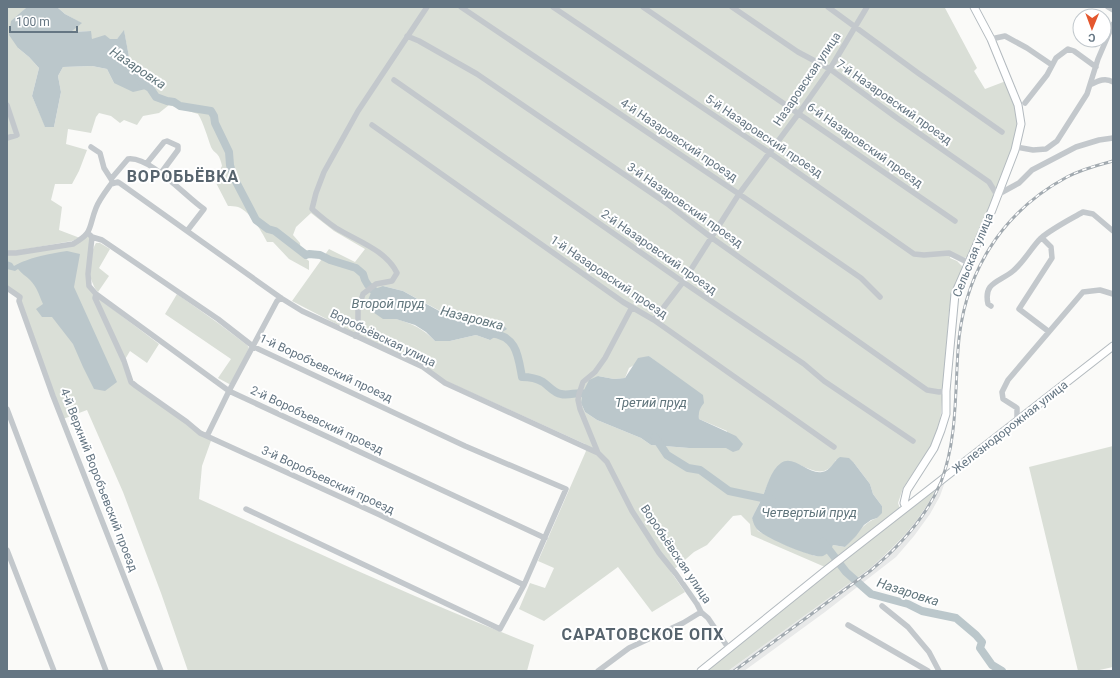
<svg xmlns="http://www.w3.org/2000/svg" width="1120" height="678" font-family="Roboto,sans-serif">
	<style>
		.built { fill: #e8e9e9 }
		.green { fill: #dadfd7; fill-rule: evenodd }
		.water { fill: #bbc7cb }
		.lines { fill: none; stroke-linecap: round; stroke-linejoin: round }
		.river { stroke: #bbc7cb; stroke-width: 8 }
		.secondary-casing { stroke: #b3babf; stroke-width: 9 }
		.street { stroke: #c3c8cc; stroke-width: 5.5 }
		.secondary { stroke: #fff; stroke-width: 7 }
		.rail-casing { stroke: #a2aab0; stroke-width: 3 }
		.rail { stroke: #fff; stroke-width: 1.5; stroke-dasharray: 4.5; stroke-linecap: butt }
		.labels { text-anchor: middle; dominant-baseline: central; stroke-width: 4; stroke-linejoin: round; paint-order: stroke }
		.street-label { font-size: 12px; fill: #657683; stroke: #fff }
		.water-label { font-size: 13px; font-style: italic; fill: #60757c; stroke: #fff }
		.district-label { font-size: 16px; font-weight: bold; letter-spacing: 1px; fill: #57646e; stroke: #fff }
	</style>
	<rect width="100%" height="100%" fill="#fafaf8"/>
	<path class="built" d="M946,479L940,496L930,514L914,536L896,557L825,612L744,671H728L843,588L889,552L907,533L923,512L937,486Z"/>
	<path class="green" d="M7,7H27L23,11L18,48L29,57L39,68L32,96L45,126L54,127L61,92L58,76L63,67L92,66L107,69L114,83L149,79L130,62L124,31L117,39L92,40L90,31L71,32L81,23L65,14L57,7H946L945,8L977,68L974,71L985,89L1006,81L1016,107L1019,121L1017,137L997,190L970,255L965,258L952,253L950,258L957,261L963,267L952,295L949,311L941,413L939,429L931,446L903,488L898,503L900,509L825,567L751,535L750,524L741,515L733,516L707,545L694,552L671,572L685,592L652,612L618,567L544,621L519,609L530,583L545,588L554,568L538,561L586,451L585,444L446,381L292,301L329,249L355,262L365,249L334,231L311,213L296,227L293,235L300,243L301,255L309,261V270L289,259L273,242H267C262,232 250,211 238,207C235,206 231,206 228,206L214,179L222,166C221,162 220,157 217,154C215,152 212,150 211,147C207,136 204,124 198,114L169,105L159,113L143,116L137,125L124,120L120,123L111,116L99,113L96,117L91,133L68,129L66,144L87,150L79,171L72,184H55L51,200L62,207L59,230L80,238L72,241L15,251H7ZM383,286L403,291L442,312L452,308L475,325L490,340L476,335L450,341H435C422,328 413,324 396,319ZM649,356L662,366L700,408L698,414L699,419L727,431L726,448H689L651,445L641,438L597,420L585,412L581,403L598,376L614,379L625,378L629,368ZM836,460L854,463L870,484L873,494L882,506L877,518C864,522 854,537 845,547L833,545L815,556L788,546L758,531L752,518L762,498L769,481L800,465C815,472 826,477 836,460Z
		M88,234L92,237L89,286L98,298L159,344L147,363L130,351L124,361L131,381L212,438L202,466L199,499C310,549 420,601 534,645L527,671H188L161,593L123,492L87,410L63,419L20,297L7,288V253L73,244Z
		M96,243H100L110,249L99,268L109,276L98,292C96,290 94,287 93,284C87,273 90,253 96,243Z
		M177,294L218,323L247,345L249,348L231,385L218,378L231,359L165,314Z
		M1113,446V667L1095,671H1078L1029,467Z
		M937,486C922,520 897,545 869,569L728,671H706Z"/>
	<path class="water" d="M27,7H57L65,14L82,23L71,32L91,31L92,39L105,35L110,39H117L124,30L130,62L149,79L150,88L133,92L114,83L107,69L92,66L63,67L58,76L61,92L54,127H45L32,96L39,68L29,57L18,48L9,35L11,21Z
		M67,251L80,254L74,287L117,382L105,391L94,389L83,367L73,344L52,317H42L36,309L43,304C39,295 37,287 30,280C26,276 22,274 18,269L15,271L7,269V261L12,263L14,266C30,257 49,254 67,251Z
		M383,286L403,291L441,312L452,308L475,325L485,319L499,321L507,329L490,340L476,335L450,341H435L426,332L415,325L396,319H383L370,310L368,300L372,290Z
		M649,356L703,395L704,403C700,408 698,412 699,419L736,436L743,444L739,450L733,452L726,448H689L651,445L641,438L597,420L585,412L581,403L583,392L589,380L598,376L614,379L625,378L638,358Z
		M840,457L849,458L854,463L870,484L873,494L882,506V513L877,518L871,520L864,525L856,536L845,547L833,545C831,549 828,554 823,556C813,559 767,538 759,531C755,528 753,522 752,518C755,511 759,505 762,498C767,487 770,471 781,463C793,454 809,475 822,472C831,471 833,461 840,457Z"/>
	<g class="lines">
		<path class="river" d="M142,83L150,88L156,97L167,101L174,102L180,106L211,111L214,116L215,123L229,152L230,165L233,176L256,220L268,229L275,231L306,255L309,254L320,255L330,260L356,268L363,274C365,283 369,288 377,293
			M490,333C517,336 518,355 522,377C529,377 536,378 543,382C549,386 554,393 561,394C570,396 578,391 586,394
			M655,437L667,455L688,468L700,470L729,491L772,500
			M823,542L846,572L871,594L908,604L922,611L956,618L976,635L982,642L980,648L992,665L1002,671"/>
		<defs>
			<path id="secondary" d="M906,507L904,503L907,490L934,448L941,430L946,414V391L955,294L992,210L1015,150L1021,124L1018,105L991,39L974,7
				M701,671L825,571L1113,346"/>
		</defs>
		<use href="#secondary" class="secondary-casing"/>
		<path class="street" d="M461,7L739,194L861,278L880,297
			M553,7L770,153L914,254L924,255L949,253L969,263
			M643,7L955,221
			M732,7L798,52L830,69L897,118L989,182L997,195L1019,183L1032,170L1076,147L1099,140L1113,138
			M828,7L918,73L1002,132
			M1108,7L1113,10
			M407,36L419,41L477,74L669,205L712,238L927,390L939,392L946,391
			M991,39L1005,36L1027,48L1052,65
			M394,80L683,282L804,364L824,381L913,441
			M1090,85C1098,81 1105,77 1113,82
			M1025,103L1047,75L1056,58L1068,49L1074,51L1096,67
			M7,105L17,135L7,138
			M372,125L623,302L654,320L834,447
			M91,147L100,153L104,168L111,179
			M1016,147L1033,150L1046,149L1057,141L1087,94L1098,59L1113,24
			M147,163L164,142L167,141L178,146V150L161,173
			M113,183L111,179L128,159C150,156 185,196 204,209L187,231
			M90,235L92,237L88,274L89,286L96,294L95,298L124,361L131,382L136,386L187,422L200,433L380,515L524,585
			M92,237L102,240L218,319L254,347L465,446L566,489L524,585L500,629L246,509
			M1042,238L1051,247L1052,258L1019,309L1048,331
			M7,253H16L73,244C94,232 88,228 96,208C99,200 106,191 111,184L118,182L121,184L281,298L302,311L423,367L445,383L598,453L607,462L632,511L659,553L676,574L697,604L701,612L708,618L729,649
			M7,288L20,297L19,301L53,396L161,671
			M96,294L229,391L545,538
			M991,306L988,304C983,282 1000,282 1013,271C1024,262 1031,248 1041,238C1053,228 1069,220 1083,212L1093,214L1113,231
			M654,320L683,282L739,194L799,113L830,69L867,7
			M355,336L358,332V310L363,294L376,284L392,281L397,273C386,250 357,241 336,228C327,222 320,216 312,209L316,193L324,172L358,111L427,7
			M7,409L106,671
			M1017,421V408L1003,399L1002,392L1008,380L1083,292L1100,290L1113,294
			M207,436L229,391L277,301L281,298
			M598,453L580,409L578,400L579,394L583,382L595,372L605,358L632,307
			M7,550L54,671
			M882,606L908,627L929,652L939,671
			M848,625L928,671
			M598,671L629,648L683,623L701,612"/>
		<use href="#secondary" class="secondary"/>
		<defs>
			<path id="rail" d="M734,671L870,571C900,546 926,518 941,482C957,440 955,394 958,350C963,275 1000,213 1067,177C1082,169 1098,165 1113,161"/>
		</defs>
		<use href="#rail" class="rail-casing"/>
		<use href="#rail" class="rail"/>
	</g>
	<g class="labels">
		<g class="street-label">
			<text transform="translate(807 79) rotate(-56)">Назаровская улица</text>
			<text transform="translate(894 102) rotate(35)">7-й Назаровский проезд</text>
			<text transform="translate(764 136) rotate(34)">5-й Назаровский проезд</text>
			<text transform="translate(679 140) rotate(34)">4-й Назаровский проезд</text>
			<text transform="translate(865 145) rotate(35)">6-й Назаровский проезд</text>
			<text transform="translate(685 205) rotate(35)">3-й Назаровский проезд</text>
			<text transform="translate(659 252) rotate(35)">2-й Назаровский проезд</text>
			<text transform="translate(973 255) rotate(-68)">Сельская улица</text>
			<text transform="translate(609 277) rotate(34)">1-й Назаровский проезд</text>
			<text transform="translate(383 338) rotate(26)">Воробьёвская улица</text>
			<text transform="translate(326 368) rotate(25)">1-й Воробъевский проезд</text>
			<text transform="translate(317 420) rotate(25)">2-й Воробъевский проезд</text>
			<text transform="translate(1010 427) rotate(-38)">Железнодорожная улица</text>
			<text transform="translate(99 480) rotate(69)">4-й Верхний Воробъевский проезд</text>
			<text transform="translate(328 480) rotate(25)">3-й Воробъевский проезд</text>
			<text transform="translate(676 554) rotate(56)">Воробьёвская улица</text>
		</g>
		<g class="water-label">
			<text transform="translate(138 68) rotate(34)">Назаровка</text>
			<text x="388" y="303">Второй пруд</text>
			<text transform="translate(472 318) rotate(14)">Назаровка</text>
			<text x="651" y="402">Третий пруд</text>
			<text x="809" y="512">Четвертый пруд</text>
			<text transform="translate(908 592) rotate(18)">Назаровка</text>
		</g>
		<g class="district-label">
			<text x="183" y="176">ВОРОБЬЁВКА</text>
			<text x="643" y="634">САРАТОВСКОЕ ОПХ</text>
		</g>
	</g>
	<rect width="1120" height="678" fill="none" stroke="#657683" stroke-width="16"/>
	<g transform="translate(1092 28) rotate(181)"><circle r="19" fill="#ffffff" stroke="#c1c8cd"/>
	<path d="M0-3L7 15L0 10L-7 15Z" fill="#e4572e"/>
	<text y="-6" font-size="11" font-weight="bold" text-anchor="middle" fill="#657683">С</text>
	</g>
	<path d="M10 26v6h67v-6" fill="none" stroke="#657683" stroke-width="2"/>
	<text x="16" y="26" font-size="12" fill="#657683" stroke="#ffffff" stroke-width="3" paint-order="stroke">100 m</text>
</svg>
